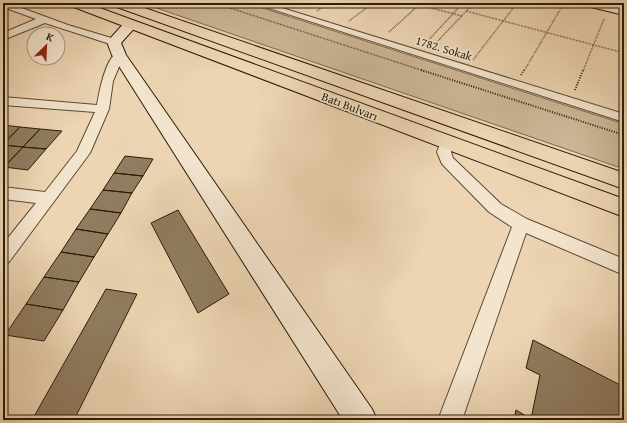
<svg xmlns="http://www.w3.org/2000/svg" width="627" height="423" font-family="'Gentium Book Plus',serif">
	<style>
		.green { fill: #ccb696; stroke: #7c694e }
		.building { fill: #907c60; stroke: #2b1c06 }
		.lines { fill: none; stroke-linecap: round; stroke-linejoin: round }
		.street-casing { stroke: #5c4a31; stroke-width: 2 }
		.secondary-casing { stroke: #2b1c06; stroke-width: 2 }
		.primary-casing { stroke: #2b1c06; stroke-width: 2 }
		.path-far1 { stroke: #2b1c06; stroke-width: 1.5; stroke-dasharray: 0.5 1; stroke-linecap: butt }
		.path { stroke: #2b1c06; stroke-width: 2; stroke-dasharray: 1 1.5; stroke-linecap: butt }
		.street { fill: #f3e4ce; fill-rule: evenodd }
		.secondary { fill: #f3e4ce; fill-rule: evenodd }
		.primary { fill: #edd5b3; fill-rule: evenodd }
		.labels { text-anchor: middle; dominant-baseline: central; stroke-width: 3.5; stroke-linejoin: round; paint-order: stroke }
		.far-street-label { font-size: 12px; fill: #2b1c06; stroke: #f3e4ce }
	</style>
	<rect width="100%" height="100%" fill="#edd5b3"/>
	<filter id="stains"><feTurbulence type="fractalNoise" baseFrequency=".005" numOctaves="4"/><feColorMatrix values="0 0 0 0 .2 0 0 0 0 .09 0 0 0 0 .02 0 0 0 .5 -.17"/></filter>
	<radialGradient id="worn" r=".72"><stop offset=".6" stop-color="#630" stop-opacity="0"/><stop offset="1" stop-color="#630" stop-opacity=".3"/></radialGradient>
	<path class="green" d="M142,3H247L624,124V169Z"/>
	<path class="building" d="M3,125L20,127L3,143Z
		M20,127L40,129L23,147L3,145Z
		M40,129L62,131L46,149L23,147Z
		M3,145L23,147L4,167H3Z
		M23,147L46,149L28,170L4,167Z
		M125,156L153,159L143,176L114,173Z
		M114,173L143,176L132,193L103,190Z
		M103,190L132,193L121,213L90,209Z
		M90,209L121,213L108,234L76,229Z
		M178,210L229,294L198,313L151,223Z
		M76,229L108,234L94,257L61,252Z
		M61,252L94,257L79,282L44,277Z
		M44,277L79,282L63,310L26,304Z
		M106,289L137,294L74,420H32Z
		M26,304L63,310L44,341L5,335Z
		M533,340L624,387V420H514L516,410L531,419L540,375L526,368Z"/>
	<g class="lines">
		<defs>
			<path id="street" d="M3,3H8L68,25L118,40L119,42L118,44H110L45,23L3,40V33L36,19L3,7Z
				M253,3H266L624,114V122Z
				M617,3H624V7Z
				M119,52L124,55L113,81L109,109L90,153L9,262L3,265V244L36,203L3,199V187L45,192L77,151L95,112L3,105V97L97,105C99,93 106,55 119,52Z
				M447,137L452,139L454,142L451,152L453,158L501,204L527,219L624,259V275L526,233L462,420H438L512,227L489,212L442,164L437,152L442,139Z"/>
			<path id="secondary" d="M585,3H606L624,7V15L587,6Z
				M131,20L138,24L121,43L126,55L372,409L377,420H343L112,55L107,42L126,21Z"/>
			<path id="primary" d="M69,3H86L624,199V217L71,6Z
				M112,3H130L624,173V189L114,6Z"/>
		</defs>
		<use href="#street" class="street-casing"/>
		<use href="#secondary" class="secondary-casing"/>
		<use href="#primary" class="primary-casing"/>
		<path class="path-far1" d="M228,3L227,7L424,71
			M412,3L462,16
			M317,11L328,3
			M466,11L624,53
			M349,21L373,3
			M389,32L421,3
			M425,44L463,3
			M433,46L474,3
			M473,60L517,3
			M524,71L564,3
			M583,71L604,19"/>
		<path class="path" d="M421,70L624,135
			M521,75L524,70
			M575,90L583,70"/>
		<use href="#street" class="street"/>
		<use href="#secondary" class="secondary"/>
		<use href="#primary" class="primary"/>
	</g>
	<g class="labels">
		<g class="far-street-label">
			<text transform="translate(444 48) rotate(17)">1782. Sokak</text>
			<text transform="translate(350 106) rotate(21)">Batı Bulvarı</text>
		</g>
	</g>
	<rect width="627" height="423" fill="none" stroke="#edd5b3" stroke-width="16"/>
	<rect x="4" y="4" width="619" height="415" fill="none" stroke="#2b1c06" stroke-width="2"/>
	<rect x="8" y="8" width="611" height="407" fill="none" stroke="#2b1c06"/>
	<g transform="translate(46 46) rotate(24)"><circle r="19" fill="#f3e4ce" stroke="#a3947e"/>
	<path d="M0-3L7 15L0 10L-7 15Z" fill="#8f2418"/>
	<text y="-6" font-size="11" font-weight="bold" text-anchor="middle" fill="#2b1c06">K</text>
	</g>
	<rect width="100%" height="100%" filter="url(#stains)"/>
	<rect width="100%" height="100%" fill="url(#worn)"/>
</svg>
